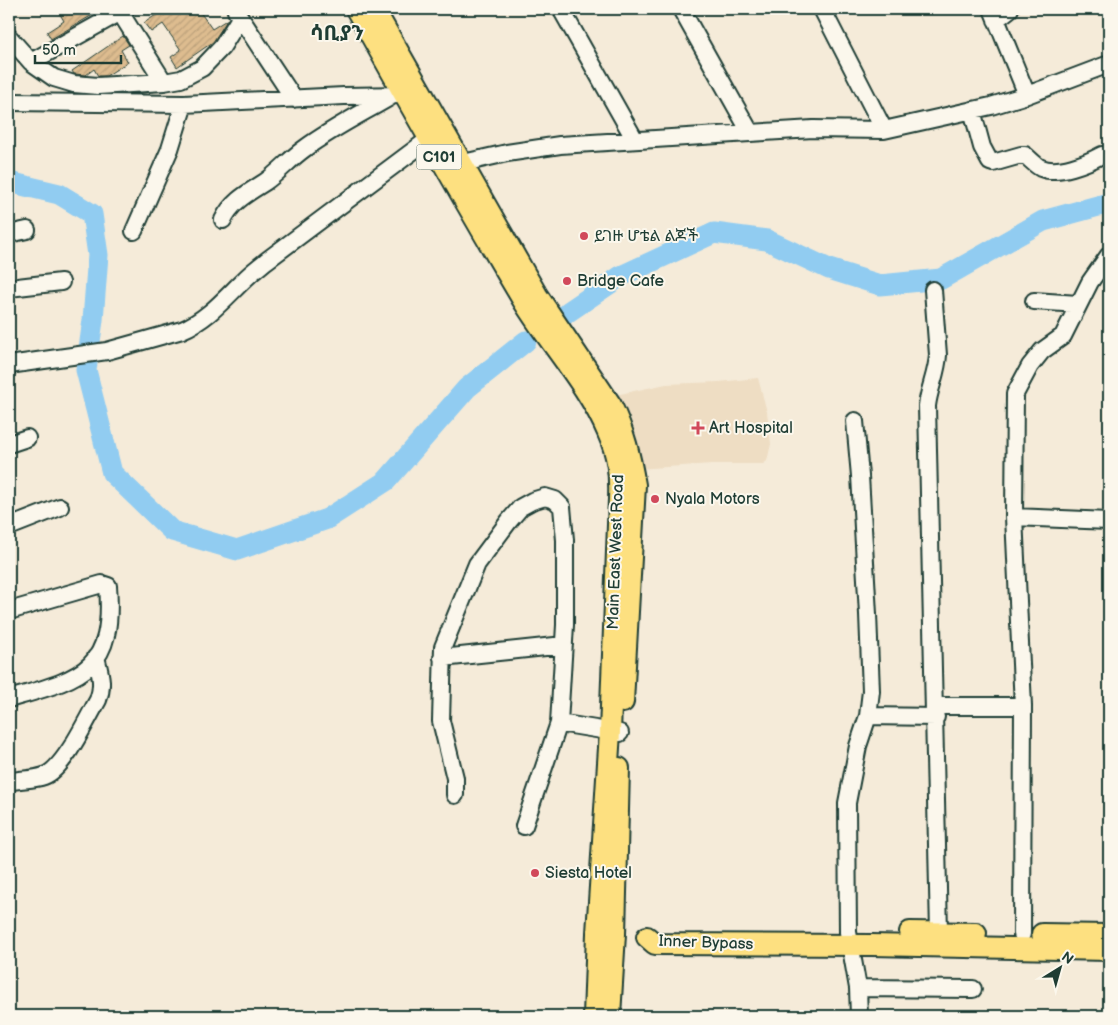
<svg xmlns="http://www.w3.org/2000/svg" width="1118" height="1025" font-family="'Balsamiq Sans','Noto Sans Ethiopic',sans-serif">
	<style>
		.built { fill: #eeddc3 }
		.lines { fill: none; stroke-linecap: round; stroke-linejoin: round }
		.river { stroke: #91ccf1; stroke-width: 21 }
		.building { fill: url(#building-hatch); stroke: #1f3d34 }
		.minor-casing { stroke: #1f3d34; stroke-width: 20 }
		.major-casing { stroke: #1f3d34; stroke-width: 24 }
		.minor { stroke: #fbf7ec; stroke-width: 16 }
		.major { stroke: #fde080; stroke-width: 20 }
		.poi-dot { fill: #d1495b; stroke: #fbf7ec; stroke-width: 2 }
		.labels { text-anchor: middle; dominant-baseline: central; stroke-width: 4; stroke-linejoin: round; paint-order: stroke }
		.shield { fill: #fbf7ec; stroke: #61756b; stroke-width: 1 }
		.shield-label { font-size: 15px; font-weight: bold; fill: #1f3d34 }
		.poi-label { font-size: 16px; fill: #1f3d34; stroke: #fbf7ec; text-anchor: start }
		.street-label { font-size: 16px; fill: #1f3d34; stroke: #fbf7ec }
		.district-label { font-size: 21px; font-weight: bold; fill: #1f3d34; stroke: #fbf7ec }
	</style>
	<defs>
		<pattern id="building-hatch" width="6" height="6" patternUnits="userSpaceOnUse" patternTransform="scale(1.25)"><rect width="6" height="6" fill="#ddbc8f"/><path d="M-1 1l2-2M0 6l6-6M5 7l2-2" fill="none" stroke="#bda27c"/></pattern>
	</defs>
	<rect width="100%" height="100%" fill="#f5ebd9"/>
	<filter id="ink" filterUnits="userSpaceOnUse"><feTurbulence type="fractalNoise" baseFrequency=".02" numOctaves="2"/><feDisplacementMap in="SourceGraphic" scale="10" xChannelSelector="R" yChannelSelector="G"/><feConvolveMatrix kernelMatrix="1 2 1 2 8 2 1 2 1" color-interpolation-filters="sRGB"/></filter>
	<g filter="url(#ink)">
		<path class="built" d="M758,378L767,412L771,444L767,461L763,464H712L637,469L611,396L666,384L719,382Z"/>
		<g class="lines">
			<path class="river" d="M9,182L59,194L92,214L98,255L93,320L86,370L112,473L172,531L237,550L327,519L386,481L467,388L526,341
				M568,312L621,276L714,233L767,240L829,269L880,285L941,279L1043,221L1109,203"/>
		</g>
		<path class="building" d="M57,9H103L51,39L47,32L64,21Z
			M165,9H198L212,29L228,19L213,42L177,67L171,57L181,50L163,24L151,32L144,23Z
			M123,36L129,45L121,50L128,62L106,76H98L94,69L86,75L74,74L72,71Z"/>
		<g class="lines">
			<defs>
				<path id="minor" d="M118,9L164,82
					M561,9L635,140
					M681,9L750,132
					M822,9L884,130
					M992,9L1027,95
					M236,11L294,99
					M996,20L1010,9
					M9,37L31,62L54,78L74,84L98,86L164,82L181,79L202,68L222,47L240,18
					M31,62L126,9
					M9,102L184,104L344,96L404,95
					M972,110L982,147L990,162L993,163L1021,155H1025C1030,159 1035,165 1041,168C1058,175 1087,163 1102,155
					M450,166L507,153L560,145L813,129L884,130L991,106L1027,95L1109,64
					M223,220C232,201 248,193 265,182C279,172 290,159 304,149C331,129 361,114 390,97
					M134,231L170,149L184,104
					M9,234L27,230
					M9,288L61,282
					M933,290L938,355C937,373 929,388 927,406L939,932
					M1034,301L1078,304
					M9,365L107,351L182,330C208,319 225,298 245,279C252,272 259,267 266,261L429,139
					M855,421L860,476L868,614L871,691L868,716L858,746L847,803L848,932L858,988L859,1016
					M9,444L27,438
					M1014,517L1109,521
					M9,527L60,507
					M9,611L102,584L108,586C115,672 81,678 9,699
					M442,658L564,645
					M935,706H1023
					M868,716L936,717
					M559,723L620,733
					M9,782C20,779 33,780 44,776C64,769 87,719 98,700C104,684 100,673 96,657
					M455,795V778L441,721L443,647L477,564L509,521L521,507L532,501L545,497L555,500L562,507L565,540V625L559,723L524,826
					M1022,934L1023,706L1014,517L1015,394L1030,366L1042,351L1063,336L1090,282L1109,255
					M858,988L973,989"/>
				<path id="major" d="M356,9C411,107 466,205 524,302C551,346 588,385 608,433C618,455 620,475 619,499L610,732L597,933L594,1016
					M374,9L537,295L611,405C624,431 630,456 635,485L623,702
					M910,932L976,933
					M1042,934L1109,935
					M647,937L655,944L872,945L1109,950
					M610,1016L615,934L619,768"/>
			</defs>
			<use href="#minor" class="minor-casing"/>
			<use href="#major" class="major-casing"/>
			<use href="#minor" class="minor"/>
			<use href="#major" class="major"/>
		</g>
	</g>
	<g class="poi-dot">
		<circle cx="584" cy="236" r="5"/>
		<circle cx="567" cy="281" r="5"/>
		<path d="M695.5 420.5h5v5h5v5h-5v5h-5v-5h-5v-5h5z"/>
		<circle cx="655" cy="499" r="5"/>
		<circle cx="535" cy="873" r="5"/>
	</g>
	<g class="labels">
		<rect class="shield" x="416.5" y="144.5" width="45" height="25" rx="4"/>
		<g class="shield-label">
			<text x="439" y="157">C101</text>
		</g>
		<g class="poi-label">
			<text x="594" y="236">ይገዙ ሆቴል ልጆች</text>
			<text x="577" y="281">Bridge Cafe</text>
			<text x="709" y="428">Art Hospital</text>
			<text x="665" y="499">Nyala Motors</text>
			<text x="545" y="873">Siesta Hotel</text>
		</g>
		<g class="street-label">
			<text transform="translate(616 552) rotate(-88)">Main East West Road</text>
			<text transform="translate(706 943) rotate(2)">Inner Bypass</text>
		</g>
		<g class="district-label">
			<text x="337" y="33">ሳቢያን</text>
		</g>
	</g>
	<rect width="1118" height="1025" fill="none" stroke="#fbf7ec" stroke-width="30"/>
	<rect x="15" y="15" width="1088" height="995" fill="none" stroke="#1f3d34" stroke-width="2" filter="url(#ink)"/>
	<g transform="translate(1060 968) rotate(37)" stroke="#fbf7ec" stroke-width="4" paint-order="stroke">
	<path d="M0-4L9 19L0 12L-9 19Z" fill="#1f3d34"/>
	<text y="-8" font-size="14" font-weight="bold" text-anchor="middle" fill="#1f3d34">N</text>
	</g>
	<path d="M35 55v8h86v-8" fill="none" stroke="#1f3d34" stroke-width="2.5"/>
	<text x="42" y="55" font-size="15" fill="#1f3d34" stroke="#fbf7ec" stroke-width="4" paint-order="stroke">50 m</text>
</svg>
